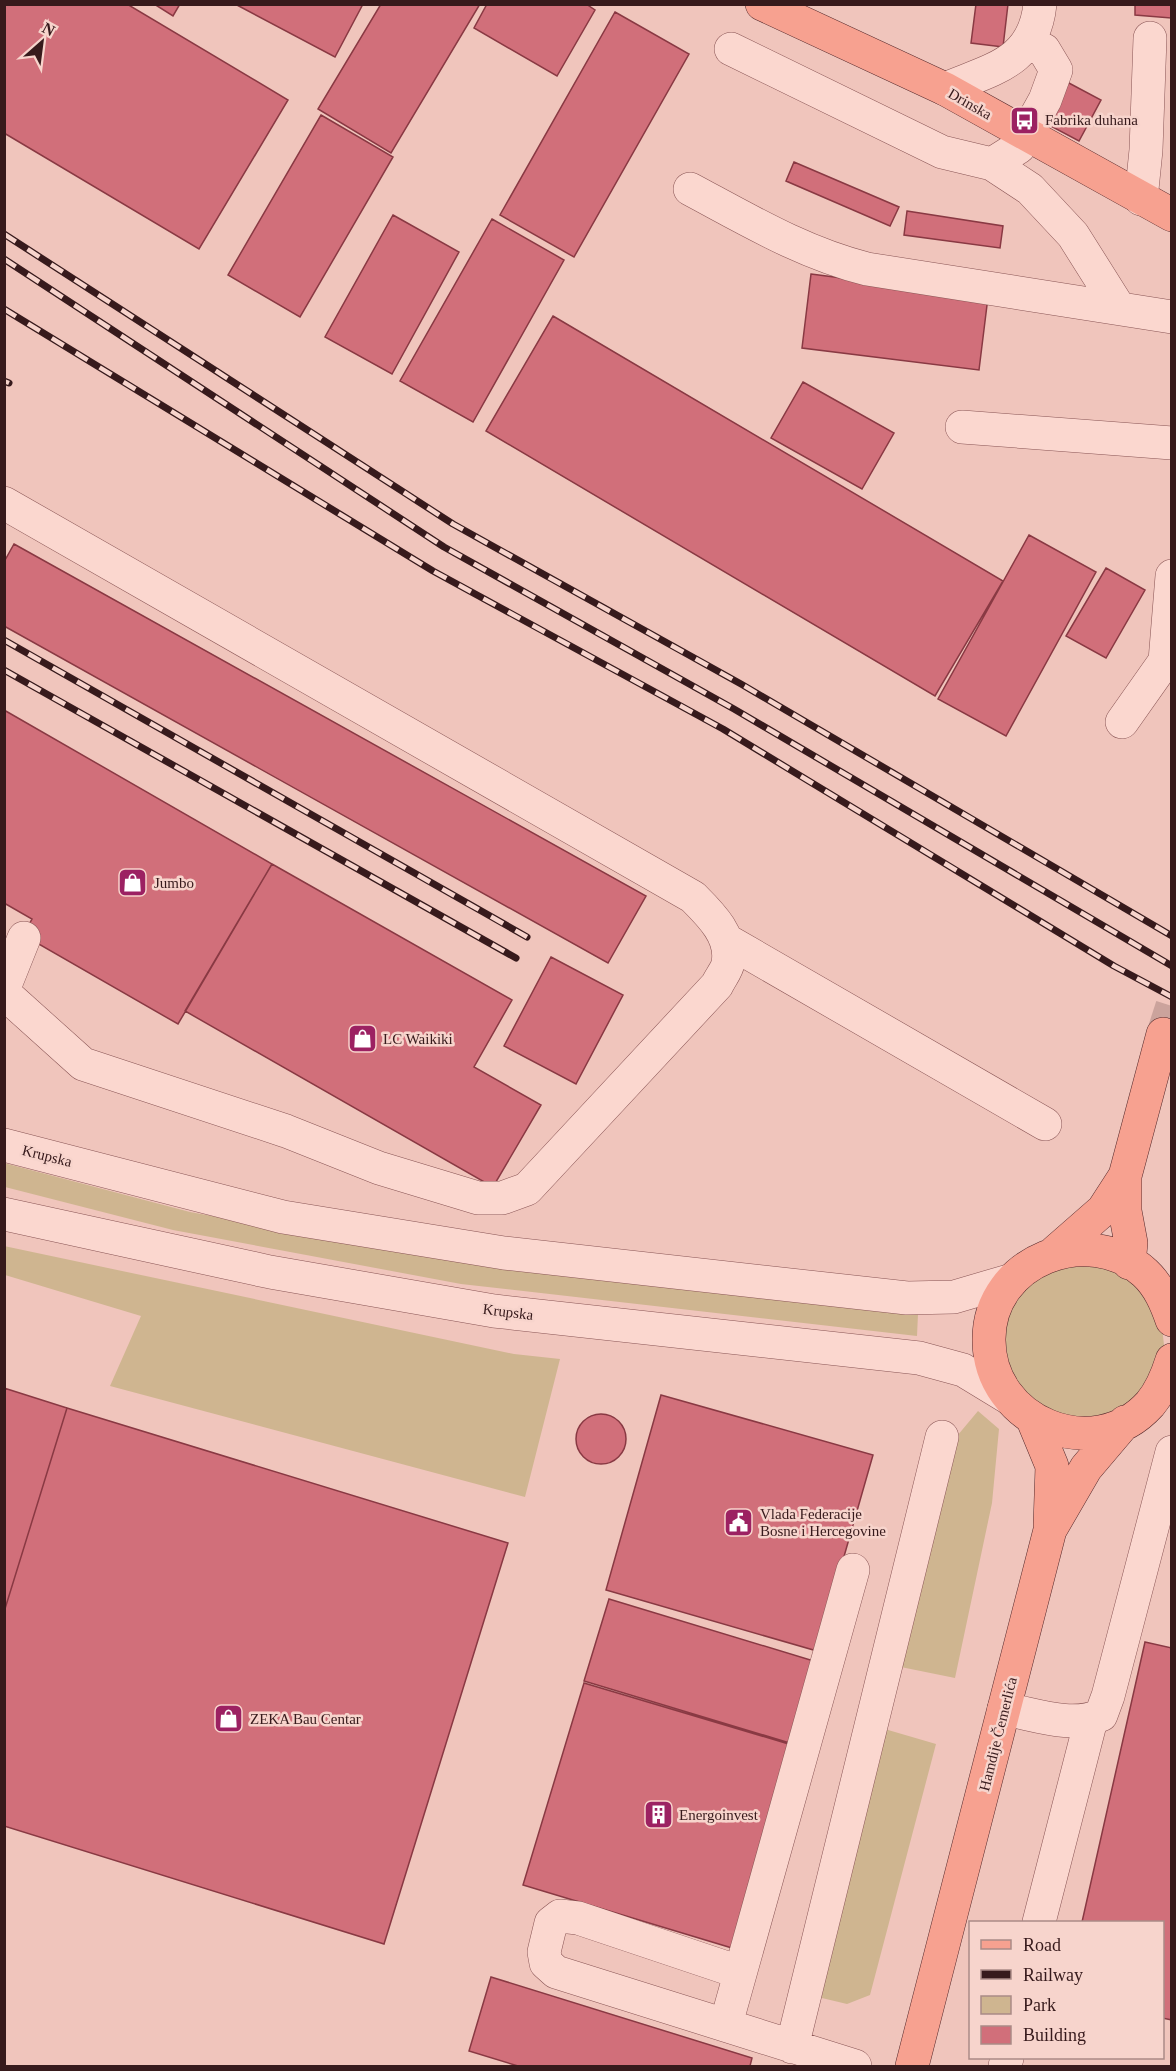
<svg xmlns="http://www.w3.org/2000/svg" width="1176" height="2071" font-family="Georgia,serif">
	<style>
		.green { fill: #cfb590 }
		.building { fill: #d16f7a; stroke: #893943; stroke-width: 1.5 }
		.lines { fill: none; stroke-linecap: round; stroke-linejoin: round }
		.major-tunnel { stroke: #cba39c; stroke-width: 33; stroke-dasharray: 33 16; stroke-linecap: butt }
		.minor-casing { stroke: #895555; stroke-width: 34 }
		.major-casing { stroke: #562a2c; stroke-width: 34 }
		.minor { stroke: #fbd7cf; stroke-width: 33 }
		.major { stroke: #f7a190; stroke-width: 33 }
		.rail-casing { stroke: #371a1c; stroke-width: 7 }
		.rail { stroke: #f7d4cc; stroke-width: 4.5; stroke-dasharray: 14; stroke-linecap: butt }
		.labels { text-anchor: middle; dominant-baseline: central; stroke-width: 5; stroke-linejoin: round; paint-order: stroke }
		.street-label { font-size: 15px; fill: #371a1c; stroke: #f7d4cc }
		.poi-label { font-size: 15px; fill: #371a1c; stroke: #f7d4cc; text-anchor: start }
	</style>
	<rect width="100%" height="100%" fill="#f0c5bc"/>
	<path class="green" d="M4,1163L190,1212L463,1262L918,1314L917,1336L461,1284L173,1230L5,1187Z
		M4,1246L514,1354L560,1359L525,1497L110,1386L141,1316L5,1275Z
		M1079,1260L1130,1275L1161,1318L1164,1345L1158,1371L1144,1394L1099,1420L1047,1413L1010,1377L1003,1324L1030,1280Z
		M978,1411L999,1429L992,1503L955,1678L891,1665L952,1442Z
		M871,1725L936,1744L870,1995L847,2004L801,1993Z"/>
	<path class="building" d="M4,4H127L288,100L199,249L4,133Z
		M154,4H180L173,16Z
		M235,4H363L335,57Z
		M381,4H480L391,153L318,109Z
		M487,4H586L595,10L557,76L474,28Z
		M976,4H1008L1003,47L971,43Z
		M1135,4H1172L1171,18L1135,15Z
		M615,12L689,54L574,257L500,215Z
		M1067,82L1101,100L1079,141L1045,123Z
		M321,115L393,157L300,317L228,275Z
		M794,162L899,207L890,226L786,181Z
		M907,211L1003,226L1000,248L904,235Z
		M393,215L459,252L392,374L325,337Z
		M492,219L564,260L473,422L400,381Z
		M811,274L988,297L979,370L802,348Z
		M553,316L1003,581L935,696L486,431Z
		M803,382L894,433L862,489L771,438Z
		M1029,535L1096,572L1006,736L938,699Z
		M14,544L646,896L608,963L4,626V562Z
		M1106,568L1145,590L1106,658L1066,636Z
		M4,710L272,864L178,1024L23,935L32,919L4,903Z
		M272,864L512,1000L474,1067L541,1105L493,1187L185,1011Z
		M551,957L623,995L576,1084L504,1046Z
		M4,1388L67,1408L4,1612Z
		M661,1395L873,1455L817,1651L606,1590Z
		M67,1408L508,1543L384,1944L4,1826V1612Z
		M576 1439a25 25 0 1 1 50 0a25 25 0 1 1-50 0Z
		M609,1599L817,1662L793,1744L584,1681Z
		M1145,1642L1172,1648V2020L1162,2018V1922H1082Z
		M584,1683L792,1745L732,1948L523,1885Z
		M491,1977L752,2058L750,2066H518L469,2051Z"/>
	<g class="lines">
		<path class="major-tunnel" d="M1163,1034L1172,1006"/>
		<defs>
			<path id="minor" d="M731,49L942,152L992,164L1019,147L1045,100L1056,70L1044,50L1028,44
				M945,89C992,69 1034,63 1040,4
				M992,164L1030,189L1073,235L1119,308
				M690,189C748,220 803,253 867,269L1172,317
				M1141,199L1146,150L1150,38
				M962,427L1172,443
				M4,503L693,897C710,914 733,936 728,963C727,970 720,978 717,985L527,1189L502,1198H478L379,1168L286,1131L83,1064L4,993
				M1122,722L1165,661L1172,576
				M726,940L1045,1124
				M4,988L24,938
				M4,1145L283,1217L504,1253L907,1298L954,1297L1012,1280
				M4,1214L270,1272L494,1311L919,1358L963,1370L1009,1398
				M1004,1709C1034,1714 1072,1729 1101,1715L1108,1696L1172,1452
				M1039,1922L1091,1720
				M739,1972L578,1918L560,1916L551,1923L544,1952L546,1963L556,1972L855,2066
				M726,2024L853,1570
				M792,2047L942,1437
				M1005,2066L1007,2058"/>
			<path id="major" d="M762,4L945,89L1172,215
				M1055,1252L1103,1210L1125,1176
				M1129,1263L1131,1243L1125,1211V1176L1163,1034
				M1172,1320C1166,1303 1159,1286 1145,1273C1089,1222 989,1260 989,1339C988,1422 1094,1466 1150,1404C1161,1391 1167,1376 1172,1360
				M1033,1420L1052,1466L1050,1525
				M912,2066L1050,1530L1086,1468L1125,1422"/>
		</defs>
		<use href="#minor" class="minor-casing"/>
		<use href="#major" class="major-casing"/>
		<use href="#minor" class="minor"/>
		<use href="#major" class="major"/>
		<defs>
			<path id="rail" d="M4,234L453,524L741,684L1172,936
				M4,259L444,547L734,709L1172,966
				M4,309L433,571L723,729L1114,966L1172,997
				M4,381L9,383
				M4,640L527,937
				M4,670L516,958"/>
		</defs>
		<use href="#rail" class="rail-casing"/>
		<use href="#rail" class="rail"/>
	</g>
	<defs>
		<symbol id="bus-square" viewBox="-11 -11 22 22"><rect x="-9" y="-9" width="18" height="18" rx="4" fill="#9c2162" stroke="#f7d4cc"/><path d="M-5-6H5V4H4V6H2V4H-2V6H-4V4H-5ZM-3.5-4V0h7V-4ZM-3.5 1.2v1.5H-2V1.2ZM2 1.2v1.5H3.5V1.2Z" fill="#fff"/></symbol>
		<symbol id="shop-square" viewBox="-11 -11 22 22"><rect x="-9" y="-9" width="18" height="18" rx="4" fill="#9c2162" stroke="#f7d4cc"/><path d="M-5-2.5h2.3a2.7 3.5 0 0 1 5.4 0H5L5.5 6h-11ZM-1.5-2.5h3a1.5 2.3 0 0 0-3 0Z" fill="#fff"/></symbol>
		<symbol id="civic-square" viewBox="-11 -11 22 22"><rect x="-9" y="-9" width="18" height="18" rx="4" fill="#9c2162" stroke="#f7d4cc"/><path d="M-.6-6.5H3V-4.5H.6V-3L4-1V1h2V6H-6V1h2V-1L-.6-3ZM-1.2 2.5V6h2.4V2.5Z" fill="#fff"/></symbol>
		<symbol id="building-square" viewBox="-11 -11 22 22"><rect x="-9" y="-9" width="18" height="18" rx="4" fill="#9c2162" stroke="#f7d4cc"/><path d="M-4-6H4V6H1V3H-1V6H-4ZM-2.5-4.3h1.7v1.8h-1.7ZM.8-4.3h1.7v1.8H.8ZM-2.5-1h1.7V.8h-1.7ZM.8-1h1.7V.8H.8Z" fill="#fff"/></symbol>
	</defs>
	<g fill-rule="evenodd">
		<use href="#bus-square" x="1008" y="104" width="33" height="33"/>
		<use href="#shop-square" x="116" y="866" width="33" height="33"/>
		<use href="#shop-square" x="346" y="1022" width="33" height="33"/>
		<use href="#civic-square" x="722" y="1506" width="33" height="33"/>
		<use href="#shop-square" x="212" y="1702" width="33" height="33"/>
		<use href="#building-square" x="642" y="1798" width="33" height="33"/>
	</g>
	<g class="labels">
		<g class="street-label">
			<text transform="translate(970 104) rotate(30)">Drinska</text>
			<text transform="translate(47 1156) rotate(14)">Krupska</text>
			<text transform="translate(508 1312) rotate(7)">Krupska</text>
			<text transform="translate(998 1734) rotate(-76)">Hamdije Čemerlića</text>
		</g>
		<g class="poi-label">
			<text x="1045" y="120">Fabrika duhana</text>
			<text x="154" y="883">Jumbo</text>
			<text x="383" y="1039">LC Waikiki</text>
			<text x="760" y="1514">Vlada Federacije<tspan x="760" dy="17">Bosne i Hercegovine</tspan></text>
			<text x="250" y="1719">ZEKA Bau Centar</text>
			<text x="679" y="1815">Energoinvest</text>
		</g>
	</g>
	<rect width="1176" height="2071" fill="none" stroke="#371a1c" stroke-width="12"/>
	<rect x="969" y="1921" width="195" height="138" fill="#f7d4cc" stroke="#aa8a86" stroke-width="1.5"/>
	<rect x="981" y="1940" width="30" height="9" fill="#f7a190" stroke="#aa8a86" stroke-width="1.5"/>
	<text x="1023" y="1951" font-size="18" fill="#371a1c">Road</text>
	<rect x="981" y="1970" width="30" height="9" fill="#371a1c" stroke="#aa8a86" stroke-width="1.5"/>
	<text x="1023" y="1981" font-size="18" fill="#371a1c">Railway</text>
	<rect x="981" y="1996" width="30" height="18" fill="#cfb590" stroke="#aa8a86" stroke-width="1.5"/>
	<text x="1023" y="2011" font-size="18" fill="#371a1c">Park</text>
	<rect x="981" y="2026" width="30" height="18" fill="#d16f7a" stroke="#aa8a86" stroke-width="1.5"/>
	<text x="1023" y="2041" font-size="18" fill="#371a1c">Building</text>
	<g transform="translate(42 42) rotate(28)" stroke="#f7d4cc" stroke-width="4.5" paint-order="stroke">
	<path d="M0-4.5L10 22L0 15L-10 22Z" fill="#371a1c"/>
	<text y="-9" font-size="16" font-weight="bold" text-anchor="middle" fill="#371a1c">N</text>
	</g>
</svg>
